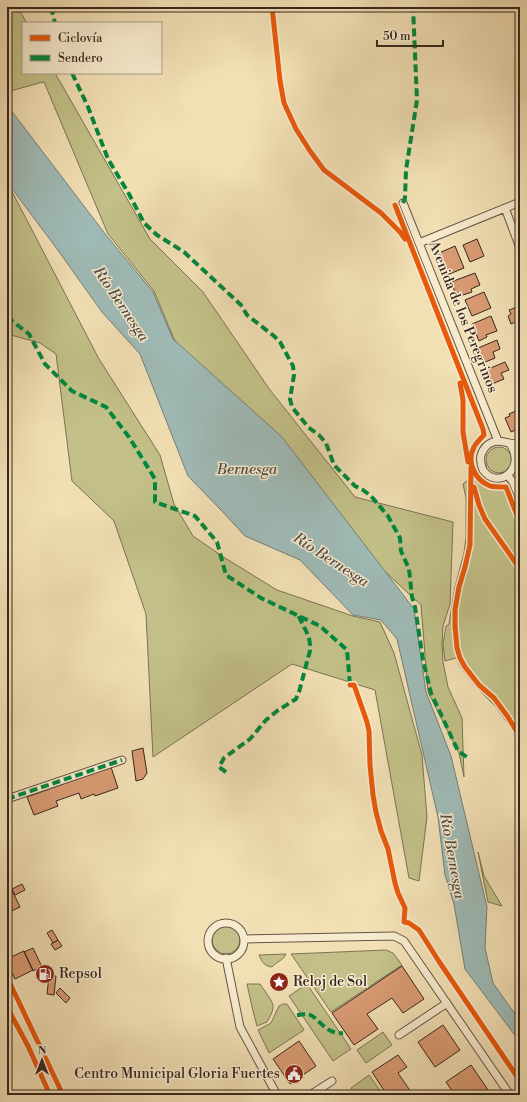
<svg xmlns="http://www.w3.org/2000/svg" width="527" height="1102" font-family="'Libre Bodoni',serif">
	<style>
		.green { fill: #c2c088; stroke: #7c7354 }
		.water { fill: #9fbbb7; stroke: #757f7a }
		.building { fill: #d99b73; stroke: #37261f }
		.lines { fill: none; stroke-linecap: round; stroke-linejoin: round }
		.street-casing { stroke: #665444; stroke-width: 9 }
		.primary-casing { stroke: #37261f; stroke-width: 14 }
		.street { stroke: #f7ebcf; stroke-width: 7 }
		.primary { stroke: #f2e0b5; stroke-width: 12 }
		.quiet { stroke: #00873e; stroke-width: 4; stroke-dasharray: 8 4; stroke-linecap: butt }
		.cycleway-casing { stroke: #f7ebcf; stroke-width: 8 }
		.cycleway { stroke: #e8590c; stroke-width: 5 }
		.labels { text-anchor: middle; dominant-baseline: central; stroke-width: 3; stroke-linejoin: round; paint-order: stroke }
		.street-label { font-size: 14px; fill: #37261f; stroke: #f7ebcf }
		.poi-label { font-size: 14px; fill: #37261f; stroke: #f7ebcf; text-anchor: start }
		.water-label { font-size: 15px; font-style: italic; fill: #514b45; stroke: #f7ebcf }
	</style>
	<rect width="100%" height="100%" fill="#f2e0b5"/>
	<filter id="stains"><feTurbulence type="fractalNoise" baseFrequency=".005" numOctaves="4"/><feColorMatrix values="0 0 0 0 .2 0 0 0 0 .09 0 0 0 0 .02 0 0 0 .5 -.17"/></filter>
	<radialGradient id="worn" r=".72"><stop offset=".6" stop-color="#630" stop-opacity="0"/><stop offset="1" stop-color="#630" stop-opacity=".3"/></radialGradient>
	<path class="green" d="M7,7H17L27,23H23V73H55L150,239L203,292L270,390L355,497L453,522L450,604L443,626L442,644L443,662L448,687L462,718L464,777L459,753L428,692L421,605L257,453L174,339L154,291L108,234L44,82H43L7,92Z
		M7,182L99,359L160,455L174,504L193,536L225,558L277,590L353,616L380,622L394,653L422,755L427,817L419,881L409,878L375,690L292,664L153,757L146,614L114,521L72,481L56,354L40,343L7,334Z
		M486 460a13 13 0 1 1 26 0a13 13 0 1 1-26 0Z
		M476,473C485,484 492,487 506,485L520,519V746L511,728L496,707L476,687L461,668L456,658L445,661L443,644L446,626L449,624L455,587L464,553L466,538V498L463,484Z
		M478,852L484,876L502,906L488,902Z
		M212 940a14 14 0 1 1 28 0a14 14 0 1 1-28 0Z
		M386,950L393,953L402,965L331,1012L291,954Z
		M286,954C284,960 276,962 272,967C264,966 262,962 259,955Z
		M247,984H260C263,989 274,1002 273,1007C273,1012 269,1018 267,1022L257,1026L252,1007Z
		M307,984L351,1049L333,1061L289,996Z
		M283,1004H287L304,1030L269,1053L258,1030L271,1023L279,1006Z
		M383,1032L392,1045L366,1063L357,1050Z
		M369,1075L383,1095H356L351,1088Z"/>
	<path class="water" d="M7,105L106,235L153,292L173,339L282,437L414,609L426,692L451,756L487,907L485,948L493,983L520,1021V1042L465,969L454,904L445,875L438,817L397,639L381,620L353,615L300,560L245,536L221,510L188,476L140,354L102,312L57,249L7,182Z"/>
	<path class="building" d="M477,239L484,256L470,262L463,245Z
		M455,246L464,268L447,275L439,253Z
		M475,273L480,285L471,289L472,292L460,296L459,292L456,294L451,282Z
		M484,292L491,308L472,316L465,300Z
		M520,306V320L511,324L508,316L511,314L509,310Z
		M491,316L497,331L486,335L487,337L479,341L472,324Z
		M497,340L500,349L493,352L495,358L483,363L478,348Z
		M505,362L509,370L501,373L504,379L492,384L486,370Z
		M518,410L520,414V428L511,432L505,418L510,416L509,414Z
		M143,748L147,773L143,779L136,781L132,751Z
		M111,767L118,788L95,796L94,794L81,799L79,793L56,801L58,806L34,815L27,797Z
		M7,880L20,907L7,913Z
		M22,884L25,890L15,895L12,889Z
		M52,930L58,940L53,943L47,933Z
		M58,940L62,946L55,950L51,944Z
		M33,948L42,967L33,971L24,952Z
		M24,951L33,970L15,979L7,962V959Z
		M402,966L424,999L403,1013L392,998L367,1014L378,1029L354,1045L332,1013Z
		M49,976H56L54,995L47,994Z
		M60,988L70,998L66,1003L56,993Z
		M443,1025L460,1050L435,1067L418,1042Z
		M299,1041L316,1066L290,1084L273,1059Z
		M398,1055L407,1067L398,1073L413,1095H387L372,1072Z
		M471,1065L488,1090L480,1095H455L446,1082Z"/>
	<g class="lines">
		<defs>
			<path id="street" d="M403,203L498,441
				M505,208L520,248
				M419,243L520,202
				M510,444C527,468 498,491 483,470C481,465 480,460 481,455C483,449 487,444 493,442C503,439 509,446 520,443
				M508,476L513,482L520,500
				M7,799L122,760
				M208 941a18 18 0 1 1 36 0a18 18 0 1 1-36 0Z
				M244,939L394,936L404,941L510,1095
				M226,958L240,1027L277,1095
				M399,1035L447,1003
				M310,1095L332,1081"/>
			<path id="primary" d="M7,994L56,1095"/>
		</defs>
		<use href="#street" class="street-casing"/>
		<use href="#primary" class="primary-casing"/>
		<use href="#street" class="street"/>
		<use href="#primary" class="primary"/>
		<path class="quiet" d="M51,7L55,23
			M72,73L88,107L108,159L129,194L144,223L157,235L184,252L241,305L247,315L274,336L280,342L293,366L294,375L290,399L292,407L308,427L319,435L326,443L334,465L355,486L363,490L371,496L388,516L400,538L401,551L409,569L412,597L415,607L423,660L431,693L458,751L470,759
			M403,203L405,198L406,170L417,100L413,7
			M7,317L29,334L45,364L72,391L106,407L129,437L155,479V502L195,516L217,542L226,575L261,598L320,626L347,650L350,685
			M226,772L219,767L224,758L250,739L266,720L277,711L296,699L299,692L308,658L310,651V645L309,637L298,615
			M7,799L122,760
			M297,1015C300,1015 304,1014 307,1014C318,1015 324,1035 343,1033
			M381,1095L384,1093"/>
		<defs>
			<path id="cycleway" d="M272,7L280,81L284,103L296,129L310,151L324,170L381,213L400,232L405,239
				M395,205L483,429L484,435C480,439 476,443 474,447C466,462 475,480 490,486C495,487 501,487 506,487L520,523
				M460,383L463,400V432L468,462
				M471,467L470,545L465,567L459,587L455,610V626L457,648L460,658L465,667L479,685L494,698L508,717L520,737
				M474,487L479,505L485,519L520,569
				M350,685H354L367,722L369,731L370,765L373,795L376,812L381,831L388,849L395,883L398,893L405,908L404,922L409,923L419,930L440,963L520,1081
				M7,977L63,1095
				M7,1007L28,1046L50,1095"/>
		</defs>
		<use href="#cycleway" class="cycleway-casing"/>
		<use href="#cycleway" class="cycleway"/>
	</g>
	<defs>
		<symbol id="fuel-disc" viewBox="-11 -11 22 22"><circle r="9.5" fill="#8f2418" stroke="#f7ebcf"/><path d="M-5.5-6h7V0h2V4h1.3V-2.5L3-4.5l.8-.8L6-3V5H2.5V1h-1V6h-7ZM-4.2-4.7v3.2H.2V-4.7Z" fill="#fff"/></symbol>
		<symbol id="sight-disc" viewBox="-11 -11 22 22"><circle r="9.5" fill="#8f2418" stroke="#f7ebcf"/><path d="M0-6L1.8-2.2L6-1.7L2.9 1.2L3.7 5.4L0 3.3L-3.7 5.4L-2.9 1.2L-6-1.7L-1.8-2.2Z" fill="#fff"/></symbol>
		<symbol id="civic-disc" viewBox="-11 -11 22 22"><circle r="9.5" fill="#8f2418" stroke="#f7ebcf"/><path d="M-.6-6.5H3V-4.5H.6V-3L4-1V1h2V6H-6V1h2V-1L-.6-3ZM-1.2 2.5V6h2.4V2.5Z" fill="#fff"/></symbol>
	</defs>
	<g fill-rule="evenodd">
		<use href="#fuel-disc" x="34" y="963" width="22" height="22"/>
		<use href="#sight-disc" x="268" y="971" width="22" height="22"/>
		<use href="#civic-disc" x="283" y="1063" width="22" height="22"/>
	</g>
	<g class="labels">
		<g class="street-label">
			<text transform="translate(463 317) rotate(68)">Avenida de los Peregrinos</text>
		</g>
		<g class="poi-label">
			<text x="59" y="974">Repsol</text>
			<text x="293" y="982">Reloj de Sol</text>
			<text x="280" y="1074" text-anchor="end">Centro Municipal Gloria Fuertes</text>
		</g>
		<g class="water-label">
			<text transform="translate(121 304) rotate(56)">Río Bernesga</text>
			<text x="247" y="469">Bernesga</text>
			<text transform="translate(331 560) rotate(33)">Río Bernesga</text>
			<text transform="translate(452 856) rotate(80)">Río Bernesga</text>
		</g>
	</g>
	<rect width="527" height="1102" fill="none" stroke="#f2e0b5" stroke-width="24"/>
	<rect x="8" y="8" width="511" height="1086" fill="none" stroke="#37261f" stroke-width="2"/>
	<rect x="12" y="12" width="503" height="1078" fill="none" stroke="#37261f"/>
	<rect x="22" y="22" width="140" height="52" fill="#f7ebcf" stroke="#aa9c89"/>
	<rect x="30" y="35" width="20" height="6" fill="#e8590c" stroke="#aa9c89"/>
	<text x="58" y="42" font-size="12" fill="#37261f">Ciclovía</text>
	<rect x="30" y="55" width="20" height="6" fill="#00873e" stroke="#aa9c89"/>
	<text x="58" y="62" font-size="12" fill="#37261f">Sendero</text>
	<g transform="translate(42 1060)" stroke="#f7ebcf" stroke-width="3" paint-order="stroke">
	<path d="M0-3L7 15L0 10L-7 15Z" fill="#37261f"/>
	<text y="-6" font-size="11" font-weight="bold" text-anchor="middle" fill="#37261f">N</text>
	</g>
	<path d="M377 40v6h66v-6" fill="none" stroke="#37261f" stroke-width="2"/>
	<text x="383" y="40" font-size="12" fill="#37261f" stroke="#f7ebcf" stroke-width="3" paint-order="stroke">50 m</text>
	<rect width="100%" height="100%" filter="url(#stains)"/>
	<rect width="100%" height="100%" fill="url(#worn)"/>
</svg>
